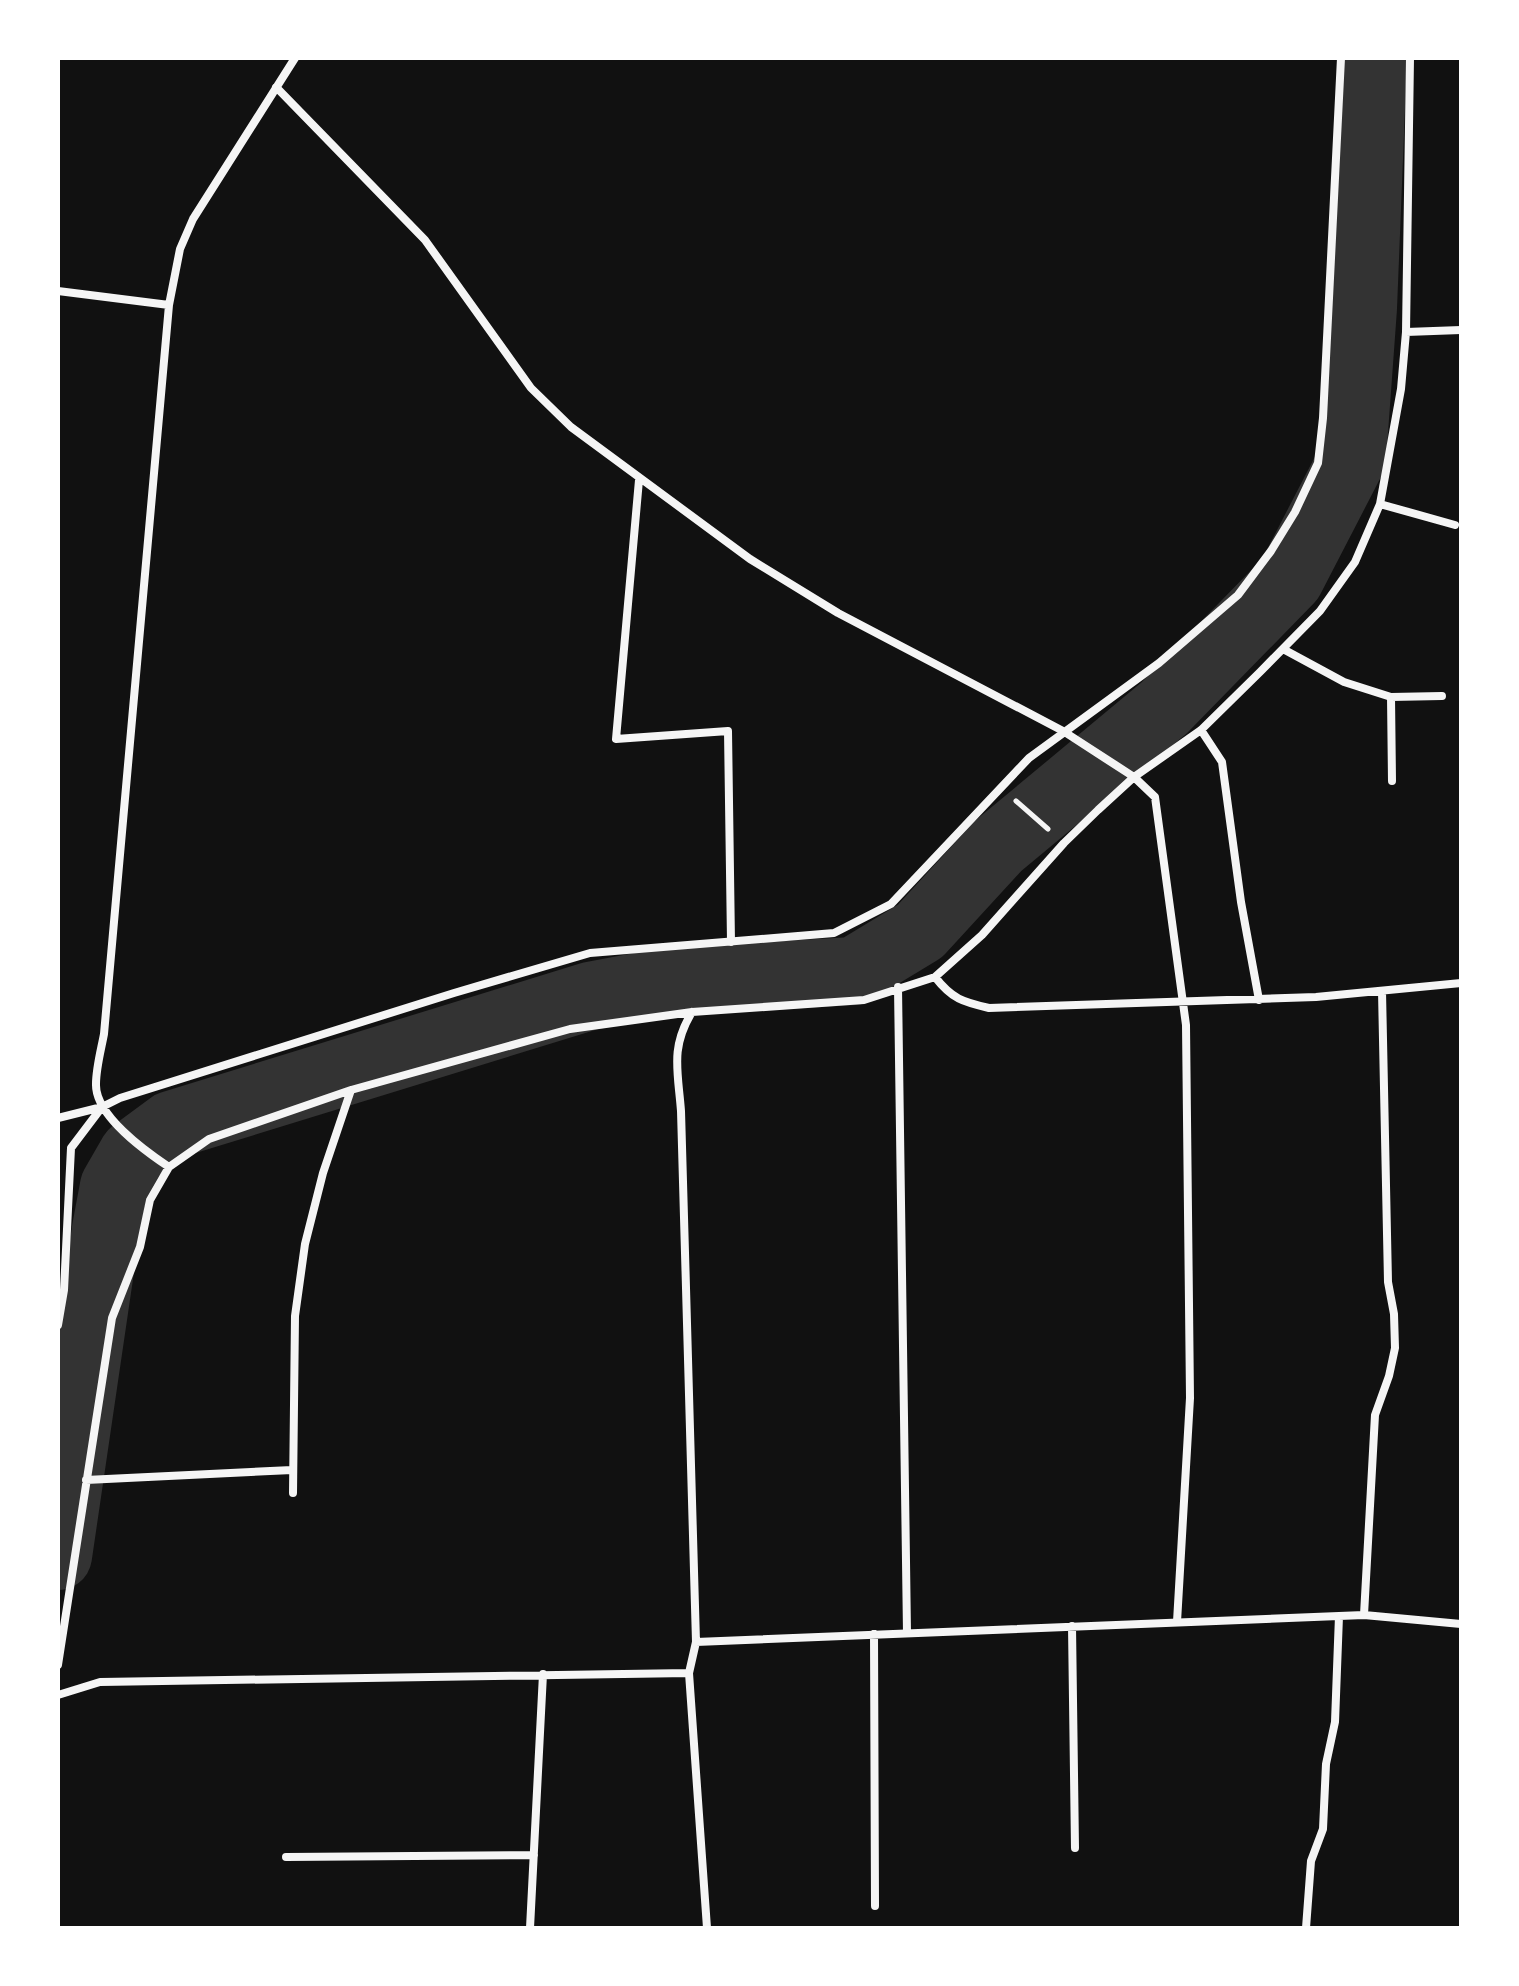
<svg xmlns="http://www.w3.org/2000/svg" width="1519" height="1986" font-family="'Work Sans',sans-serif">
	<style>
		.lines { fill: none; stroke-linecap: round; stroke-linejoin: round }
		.river { stroke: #333; stroke-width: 68 }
		.path { stroke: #f5f5f5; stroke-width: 5 }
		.minor { stroke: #f5f5f5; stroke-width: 8 }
	</style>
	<rect width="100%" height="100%" fill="#111"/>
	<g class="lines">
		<path class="river" d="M58,1556L106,1229L114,1186L133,1153L171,1125L590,996L664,982L854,971L920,931L998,846L1164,708L1290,579L1352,459L1363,308L1373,58"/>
		<path class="path" d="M1016,801L1048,829"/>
		<path class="minor" d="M276,87L425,240L531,388L571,427L750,559L838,613L1063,731L1134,777L1155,797L1186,1025L1190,1398L1177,1622
			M58,291L169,305
			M1406,332L1461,330
			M639,480L616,739L728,731L731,942
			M1380,504L1455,525
			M1283,649L1344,682L1391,697L1442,696
			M1391,697L1392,781
			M1201,730L1222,762L1241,902L1259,1000
			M935,977L982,935L1064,843L1098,810L1134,777L1201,730L1260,672L1320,611L1355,562L1380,504L1401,389L1406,332L1410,58
			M898,987L907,1633
			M692,1012C670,1048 678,1071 681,1111L696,1642L689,1673L707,1928
			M58,1118L102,1107L120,1098L454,993L590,953L834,933L891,904L1029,758L1159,663L1238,595L1271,551L1295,512L1318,463L1323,418L1341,58
			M169,1167C145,1151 95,1115 96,1084C96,1068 101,1050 104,1034L169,305L180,249L193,219L295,58
			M58,1325L64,1290L71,1148L102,1107
			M86,1480L292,1470
			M293,1493L295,1316L305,1244L323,1173L351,1090
			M1364,1615L1375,1415L1389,1376L1395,1348L1394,1314L1388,1282L1382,991
			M1072,1626L1075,1848
			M874,1634L875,1906
			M696,1642L1364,1615L1461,1624
			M58,1665L112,1318L140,1247L150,1200L169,1167L209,1139L351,1090L570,1029L692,1012L864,1000L935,977C952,999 963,1002 989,1008L1316,997L1461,983
			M58,1695L100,1682L689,1673
			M286,1857L534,1855
			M530,1928L543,1674
			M1306,1928L1311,1861L1323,1829L1326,1764L1335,1722L1339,1616"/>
	</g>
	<rect width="1519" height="1986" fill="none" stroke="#ffffff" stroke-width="120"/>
</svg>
